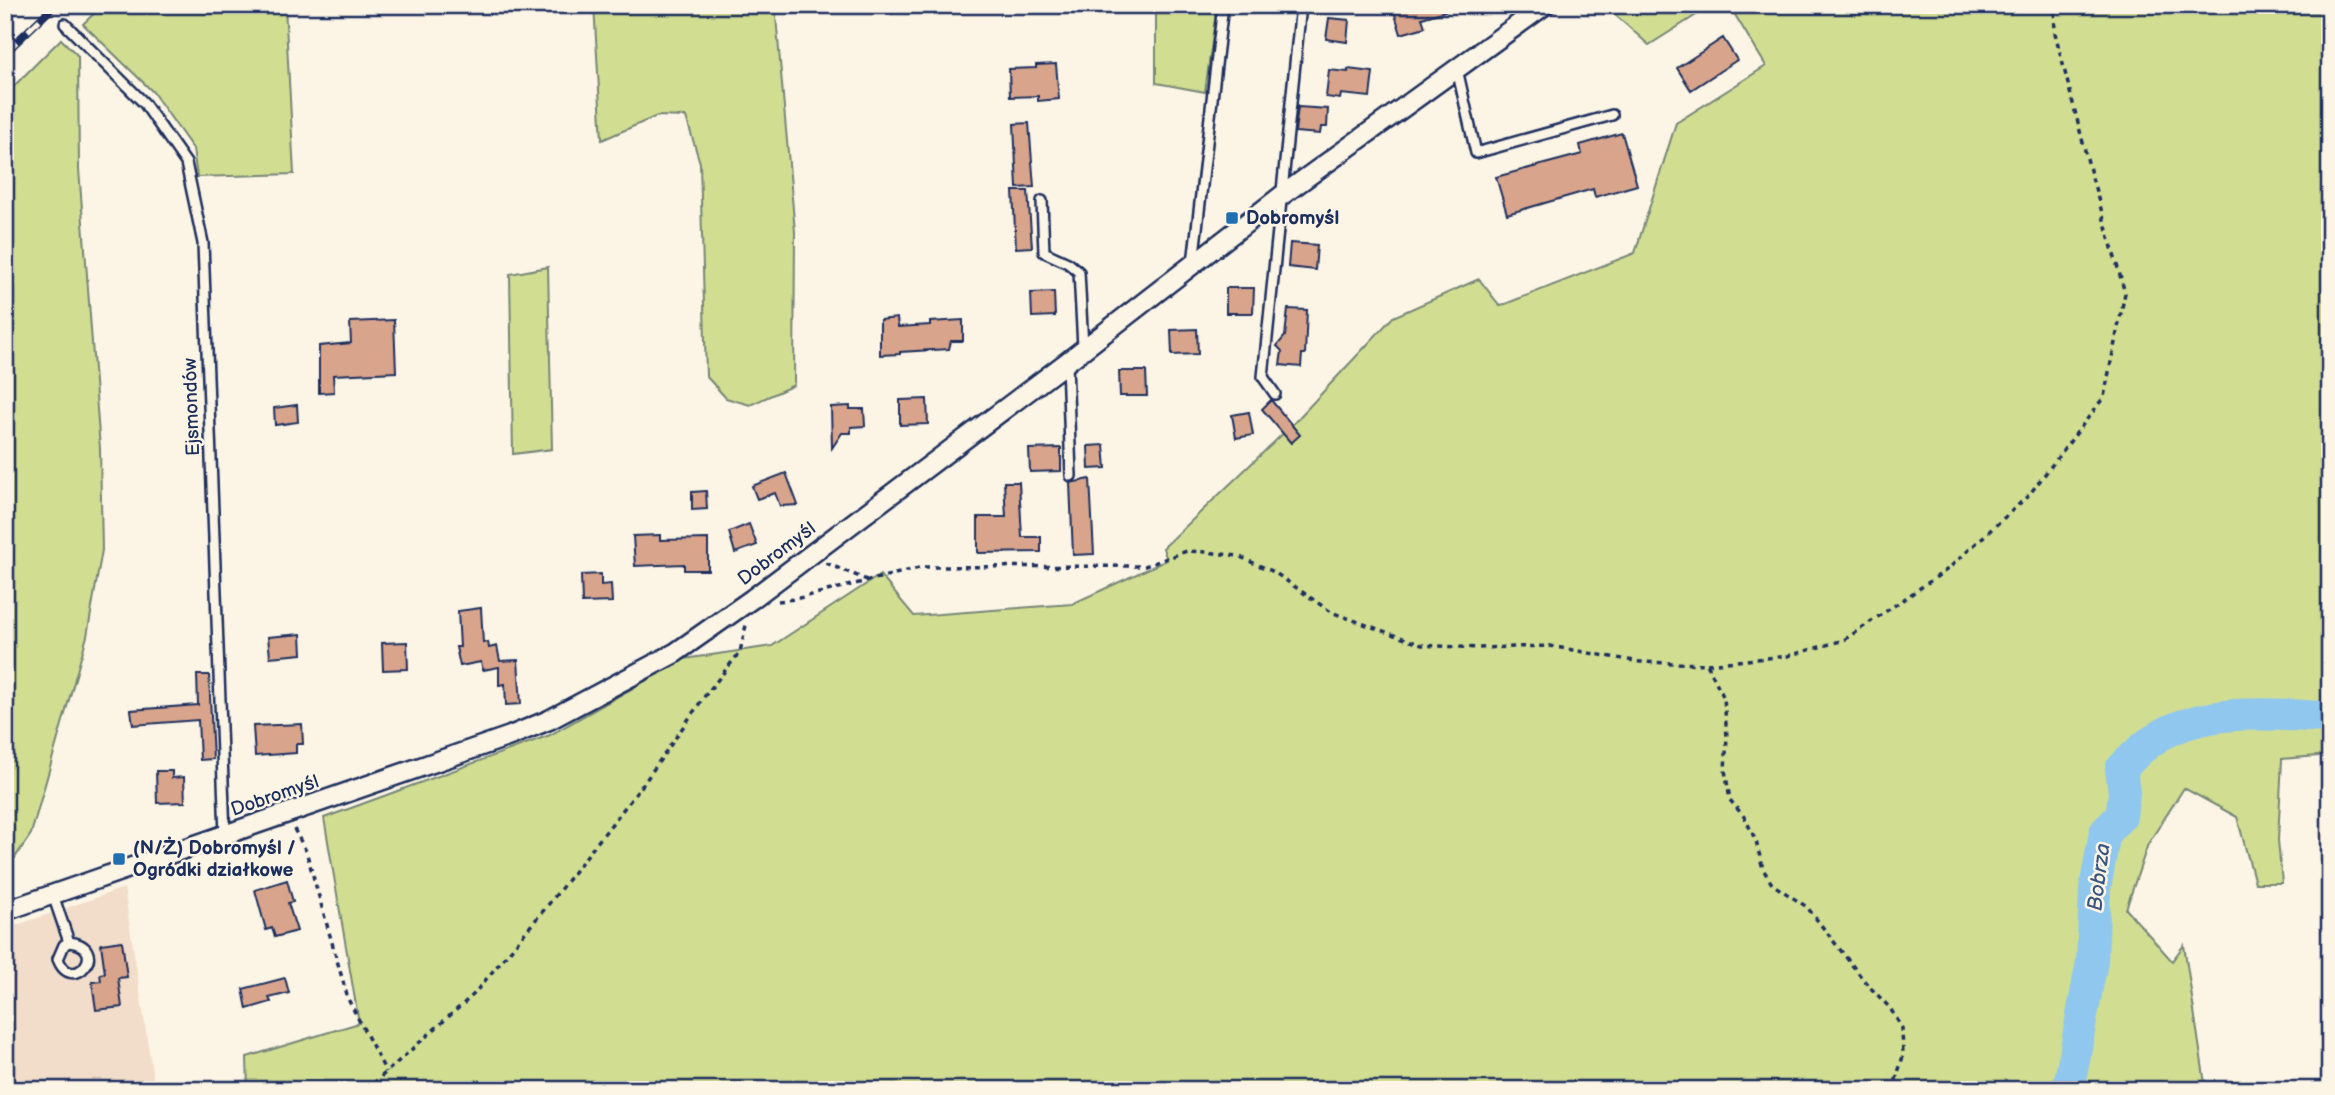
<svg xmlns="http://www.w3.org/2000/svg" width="2335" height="1095" font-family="'Balsamiq Sans',sans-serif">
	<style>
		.built { fill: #f1ddca }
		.green { fill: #d1de91; stroke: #768678; stroke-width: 2 }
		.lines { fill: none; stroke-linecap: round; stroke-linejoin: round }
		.river { stroke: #90c7ee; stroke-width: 32 }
		.building { fill: #d8a48c; stroke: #1b2f5e; stroke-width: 2 }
		.lane-casing { stroke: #1b2f5e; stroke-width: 14 }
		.street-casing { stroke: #1b2f5e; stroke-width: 23 }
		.path { stroke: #1b2f5e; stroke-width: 3.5; stroke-dasharray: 5 5; stroke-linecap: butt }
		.lane { stroke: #fcf5e5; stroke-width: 9 }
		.street { stroke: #fcf5e5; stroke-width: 18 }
		.rail-casing { stroke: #1b2f5e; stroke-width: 8 }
		.rail { stroke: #fcf5e5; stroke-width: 5; stroke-dasharray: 16; stroke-linecap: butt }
		.poi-dot { fill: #1f6fb2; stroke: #fcf5e5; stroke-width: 2.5 }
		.labels { text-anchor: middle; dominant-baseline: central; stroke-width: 5; stroke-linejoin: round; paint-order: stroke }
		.poi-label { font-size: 19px; font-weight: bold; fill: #1b2f5e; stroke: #fcf5e5; text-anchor: start }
		.street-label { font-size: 19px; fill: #1b2f5e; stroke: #fcf5e5 }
		.water-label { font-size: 21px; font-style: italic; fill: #385582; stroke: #fcf5e5 }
	</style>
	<rect width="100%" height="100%" fill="#fcf5e5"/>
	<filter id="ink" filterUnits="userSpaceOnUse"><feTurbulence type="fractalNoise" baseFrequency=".0143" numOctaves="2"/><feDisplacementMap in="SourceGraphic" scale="14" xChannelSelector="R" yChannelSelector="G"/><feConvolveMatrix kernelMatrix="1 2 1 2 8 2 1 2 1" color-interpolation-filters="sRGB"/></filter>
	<g filter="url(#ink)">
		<path class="built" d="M124,888L155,1090H9L5,1069V929Z"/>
		<path class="green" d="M103,5H285L294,174L197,177L193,149L152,91L83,24Z
			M594,5H775L795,232L794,385L750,405L726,398L706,376L700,163L686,117L657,116L602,140Z
			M1156,5H1217L1205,92L1156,83Z
			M1604,5H1712L1649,45Z
			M1729,5H2330V755L2282,759L2278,840L2282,883H2255L2237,817L2184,788L2148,844L2126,909L2172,961L2184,945L2206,1090H248L247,1057L359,1023L324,818L550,735L684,659L772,646L880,575L914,616L1072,604L1167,560L1163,548L1293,424L1393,317L1479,279L1500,306L1635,253L1676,123L1766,66Z
			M61,39L78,56L79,169L100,449L102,550L87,636L31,834L8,868L5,866V95Z
			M548,267L552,449L513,454L510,274Z"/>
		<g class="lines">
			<path class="river" d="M2066,1090L2070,1081L2092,961L2095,889L2105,832L2121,816L2124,793L2121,769C2130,760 2139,750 2149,743C2200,705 2270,715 2330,717"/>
		</g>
		<path class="building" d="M1404,5H1452V9L1422,18L1425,27L1401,34L1393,8Z
			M1329,18L1349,20L1347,42L1326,39Z
			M1723,38L1737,60L1691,90L1677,68Z
			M1056,64L1059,99L1038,101V96L1010,97L1009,69L1036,68V65Z
			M1348,69L1373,72L1370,97L1341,94L1340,99L1326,97L1329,70L1348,72Z
			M1298,107L1328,109L1327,127H1321L1320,134L1295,132Z
			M1029,123L1034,187L1017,188L1014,124Z
			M1622,133L1637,185L1595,197L1593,189L1507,214L1496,177L1582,154L1580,145Z
			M1013,191H1028L1032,247L1016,248Z
			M1290,243L1317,245L1315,270L1288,267Z
			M1226,288H1254L1253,313H1226Z
			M1054,292L1055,316L1032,317L1031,293Z
			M1288,309L1307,310L1305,354H1302L1301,367L1280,365L1282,351L1277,346L1285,336Z
			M897,318L898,327L930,325V322L963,320V341H951L949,349L900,352V354L880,355V320Z
			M394,320L396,372L333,375L334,392L319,393V346L351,343L350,322Z
			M1197,329L1198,354L1172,355L1171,330Z
			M1119,371H1146L1147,396H1120Z
			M927,399L928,424L900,425V400Z
			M1271,400L1300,435L1291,443L1262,409Z
			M297,405L298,422L275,425L274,408Z
			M850,406V409H864L865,426L851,427V433H842L832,448L831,407Z
			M1249,412L1253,435L1236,438L1232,415Z
			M1104,445L1106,468L1089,469L1088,446Z
			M1061,448V471L1030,472L1029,449Z
			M786,473L798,505L780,506L775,493L757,499L752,486Z
			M1090,479L1094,554L1073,555L1070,483Z
			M1004,482H1019L1022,537H1041V552L978,553V517H1006Z
			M706,491L707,509L692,510V492Z
			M749,524L757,545L735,553L729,532Z
			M660,535V540L708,539V570H684V564L635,566L633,536Z
			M601,574V585L611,584L612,602L582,603L581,575Z
			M481,608L483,643L488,642L489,648L497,646L500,661L518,660L521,704L506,705L505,684L499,685V667L483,670L481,662L460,666L456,647H460L458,611Z
			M301,634L302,654L270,657L268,637Z
			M407,642L408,669L383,670L382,643Z
			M197,675H209L213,759L200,760L198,720L133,725L131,710L198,705Z
			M302,724L303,744H296V753L255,756L253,726Z
			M156,771H172V778L184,777L185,802L157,803Z
			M287,880L293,902L288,903L297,931L275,937L272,928L266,930L255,890Z
			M122,941L127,977L118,978L122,1007L96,1010L92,982L101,981L100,974L105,973L101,944Z
			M285,978L289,993L269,998L271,1002L247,1009L243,989Z"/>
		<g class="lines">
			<defs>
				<path id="lane" d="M65,24L144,103L186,163L203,243L225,835
					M1457,69L1476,153L1612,115
					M1042,201L1044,252L1068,263L1079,272L1083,347
					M1193,263L1223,5
					M1067,363L1071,476
					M1275,394L1263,377L1301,5
					M53,895L69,942C112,947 72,996 58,959L64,945L69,942"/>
				<path id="street" d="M5,911L510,736L549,720L675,653L752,599L1067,362L1281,196L1545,5"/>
			</defs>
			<use href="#lane" class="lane-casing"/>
			<use href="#street" class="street-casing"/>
			<path class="path" d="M826,563L867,580
				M778,601L795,599L923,567L1145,566L1187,551L1207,552L1238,556L1274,572L1331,612L1422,645L1478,648L1550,646L1640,662L1707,664L1724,698L1727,737L1725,770L1730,800L1745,818L1756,841L1763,869L1772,884L1807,907L1866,983L1890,1008L1902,1028L1903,1056L1893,1090
				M1707,664L1788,656L1844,640L1948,569L2029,495L2104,397L2125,293L2091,174L2055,33L2054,5
				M294,829L306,851L348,999L386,1072
				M366,1090L473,995L548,905L644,783L704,697L740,652L746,625"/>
			<use href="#lane" class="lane"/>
			<use href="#street" class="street"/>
			<defs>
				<path id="rail" d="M5,53L55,5"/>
			</defs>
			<use href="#rail" class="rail-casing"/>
			<use href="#rail" class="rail"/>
		</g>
	</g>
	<g class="poi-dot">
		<rect x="1225" y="211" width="14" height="14" rx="3.5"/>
		<rect x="112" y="852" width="14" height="14" rx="3.5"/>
	</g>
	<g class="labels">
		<g class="poi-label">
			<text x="1246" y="218">Dobromyśl</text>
			<text x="133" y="848">(N/Ż) Dobromyśl /<tspan x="133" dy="22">Ogródki działkowe</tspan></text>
		</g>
		<g class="street-label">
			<text transform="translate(192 407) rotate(-92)">Ejsmondów</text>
			<text transform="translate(777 554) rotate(-37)">Dobromyśl</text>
			<text transform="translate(275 796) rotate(-19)">Dobromyśl</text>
		</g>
		<g class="water-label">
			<text transform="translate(2099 877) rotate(-83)">Bobrza</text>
		</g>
	</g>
	<rect width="2335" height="1095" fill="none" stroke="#fcf5e5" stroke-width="28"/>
	<rect x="14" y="14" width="2307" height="1067" fill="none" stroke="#1b2f5e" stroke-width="2.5" filter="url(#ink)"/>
</svg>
